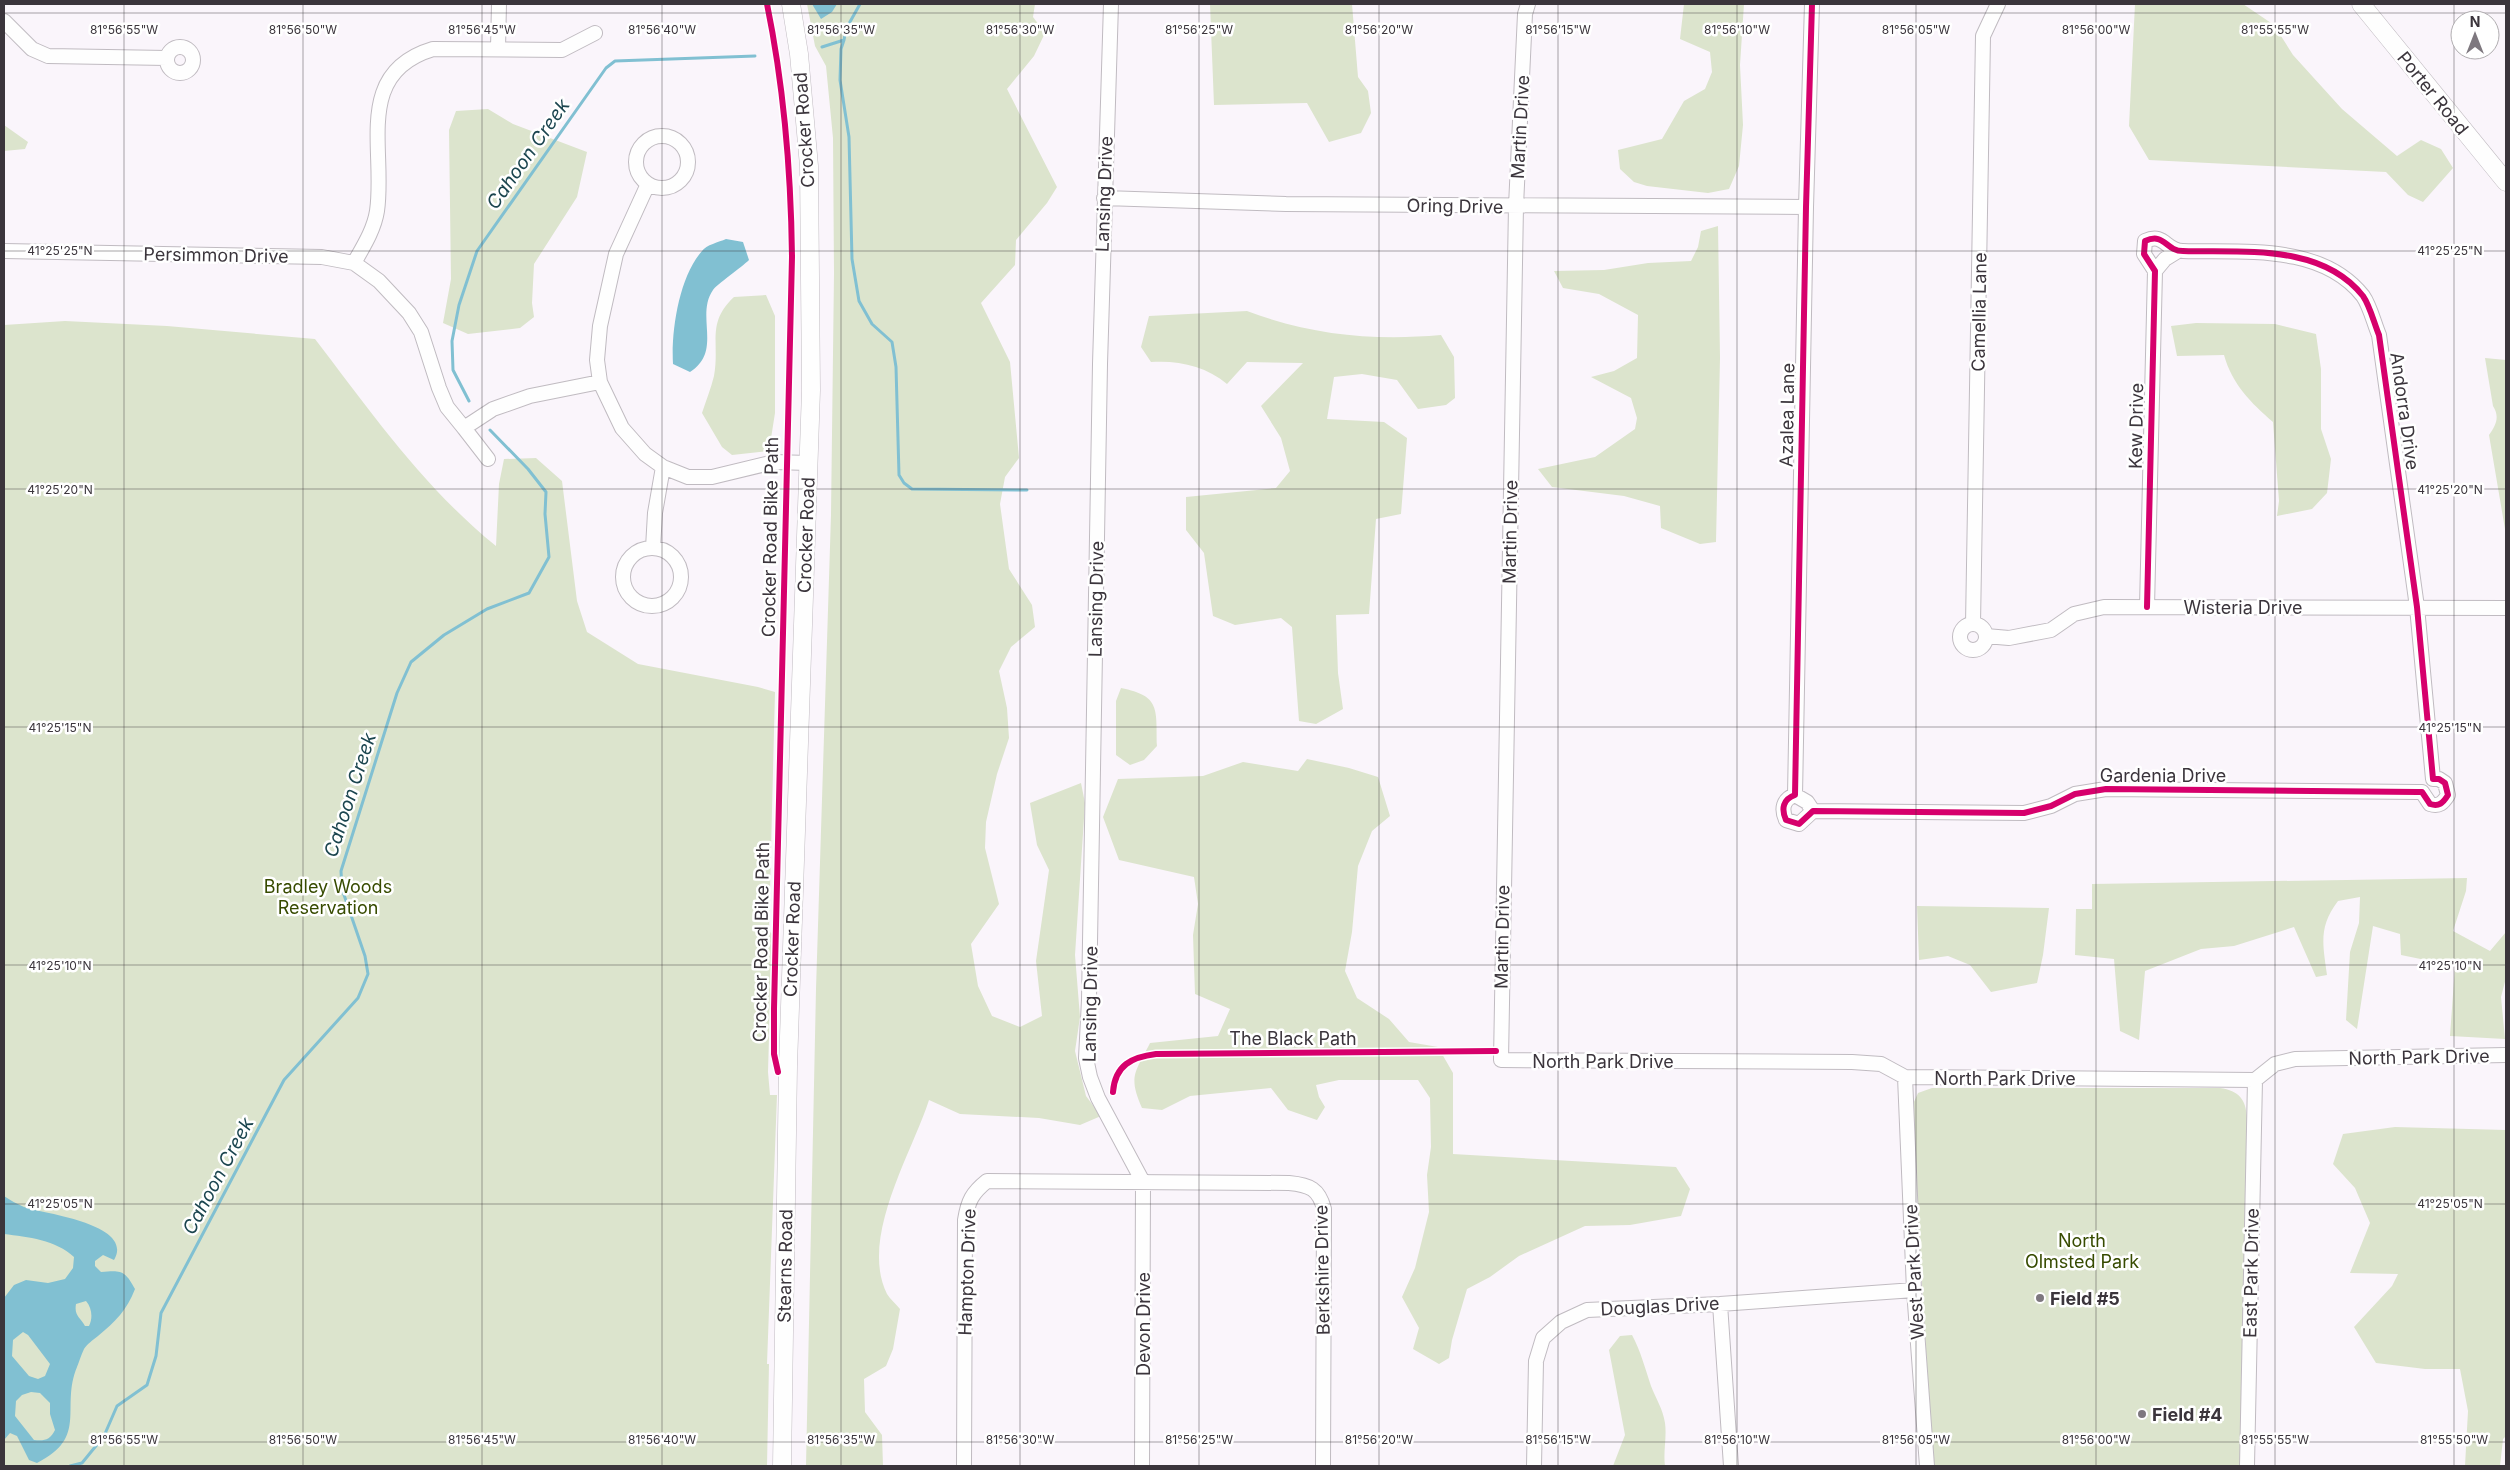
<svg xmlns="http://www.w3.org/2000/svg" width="2510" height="1470" font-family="Inter,sans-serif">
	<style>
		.green { fill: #dce4cd }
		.water { fill: #81c0d2; fill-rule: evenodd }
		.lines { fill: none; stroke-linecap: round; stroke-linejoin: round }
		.stream { stroke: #81c0d2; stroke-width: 3 }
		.minor-casing { stroke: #c0bbc1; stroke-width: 16 }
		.major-casing { stroke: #c0bbc1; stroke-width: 19 }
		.minor { stroke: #fefefe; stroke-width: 14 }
		.major { stroke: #fefefe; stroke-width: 18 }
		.cycleway-casing { stroke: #fff; stroke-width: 9 }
		.cycleway { stroke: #d6006c; stroke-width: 6 }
		.ticks { fill: none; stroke: #3b353c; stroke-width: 1; stroke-opacity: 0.45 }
		.poi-dot { fill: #7e787f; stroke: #fff; stroke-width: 2 }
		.labels { text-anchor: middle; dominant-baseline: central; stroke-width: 5; stroke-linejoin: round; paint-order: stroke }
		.street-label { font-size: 18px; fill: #3b353c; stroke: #fff }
		.park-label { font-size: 18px; fill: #374b00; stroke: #fff }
		.poi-label { font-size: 18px; font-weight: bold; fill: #3b353c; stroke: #fff; text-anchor: start }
		.water-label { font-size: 19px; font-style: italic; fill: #1b454f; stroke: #fff }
		.ticks-label { font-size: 12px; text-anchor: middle; fill: #3b353c; stroke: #fff; stroke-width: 5; stroke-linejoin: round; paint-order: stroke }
	</style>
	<rect width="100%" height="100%" fill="#faf5fb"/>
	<path class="green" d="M807,4H1035L1033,17L1045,33L1034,56L1007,89L1057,187L1047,203L1016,240L1015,265L981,303L1010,362L1019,458L1005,477L1000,504L1009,569L1032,605L1035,627L1011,647L999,671L1007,708L1009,738L997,774L986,822L985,848L999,904L971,944L978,986L992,1016L1020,1027L1042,1016L1036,961L1049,870L1037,845L1030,803L1081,783L1085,803L1075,955L1080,1017L1075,1051L1086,1096L1101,1116L1080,1125L1039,1118L960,1114L929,1100C912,1153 859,1238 887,1294C890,1299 896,1304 900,1309L893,1349L886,1366L864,1379L865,1412L882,1435L883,1466H806L816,989L831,515L834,273L833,138L826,66L815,46Z
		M1210,4H1352L1358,77L1368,91L1371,113L1361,133L1329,142L1307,103L1214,105Z
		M1684,4H1744L1740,65L1743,125L1739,166L1729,189L1708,193L1647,186L1634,182L1620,169L1618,150L1662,139L1684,101L1705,89L1712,72L1710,52L1680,39Z
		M2135,4H2243L2274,25L2293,55L2342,109L2397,156L2421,140L2441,149L2453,168L2423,202L2408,195L2386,172L2149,160L2129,126Z
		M488,109L513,124L587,152L577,197L534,264L532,303L534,317L520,328L468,334L443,323L451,279L449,130L456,111Z
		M4,125L28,142L25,149L4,151Z
		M1718,226L1720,358L1716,542L1700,544L1661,528L1660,506L1624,496L1552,487L1538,469L1595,457L1635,429L1637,418L1631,398L1591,377L1614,371L1637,358L1638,315L1599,294L1563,288L1554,271L1604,270L1648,263L1691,261L1698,247L1701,231Z
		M766,295L775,316V413L769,451L732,455L722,447L702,413C706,401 711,388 714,376C720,343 706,323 734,297Z
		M1247,311C1311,335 1373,341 1441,335L1454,357L1455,398L1446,405L1418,409L1397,380L1362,374L1334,377L1327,419L1384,422L1407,438L1401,514L1376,519L1369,614L1336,615L1338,673L1343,709L1316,724L1299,721L1292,627L1281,618L1235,625L1213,616L1204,553L1186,530V497L1276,488L1290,471L1281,438L1261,406L1303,363L1247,362L1227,384C1206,366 1178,360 1151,362L1141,347L1149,316Z
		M65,321L167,326L315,339C371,412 424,488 496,546L499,484L504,459L536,458L562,481L577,601L587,632L638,664L758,687L775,692L769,930L772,934L768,1072L770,1095H777L767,1364H769L767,1466H4V325Z
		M2196,323L2275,324L2316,334L2321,369V429L2331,459L2327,493L2312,509L2277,516L2279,501L2273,422C2251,403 2232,384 2224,355L2177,356L2171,326Z
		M2485,358L2506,360V535L2489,435C2496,425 2500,417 2493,406Z
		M1121,688C1161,696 1156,709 1157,746L1144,760L1130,765L1116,755V701Z
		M1307,759L1349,768L1378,777L1390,816L1372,831L1358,866L1352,932L1345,971L1357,998L1389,1019L1409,1042L1438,1047L1453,1073V1154L1676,1167L1690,1189L1681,1216L1630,1225L1585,1226L1519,1256L1490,1277L1467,1289L1452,1340L1449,1358L1439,1364L1413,1349L1419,1328L1402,1297L1415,1268L1429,1212L1427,1175L1431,1147L1430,1098L1418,1080H1339L1316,1085L1319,1097L1325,1107L1317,1120L1288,1110L1271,1088L1190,1096L1162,1110L1142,1108C1128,1076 1135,1073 1150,1043L1218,1036L1230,1009L1195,994L1193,935L1198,904L1194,877L1119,860L1103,817L1118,779L1203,776L1243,762L1298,771Z
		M2467,878L2466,891L2453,931L2490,951L2506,932V978L2501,997L2505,1039L2450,1036L2455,966L2401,955L2400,934L2373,926L2357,1029L2346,1020L2350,952L2359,923L2360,897L2338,901C2318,927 2323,945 2327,975L2316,977L2294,927L2234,946L2201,949L2145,971L2139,1040L2120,1031L2114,959L2075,955L2076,909H2092V884Z
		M1917,906L2049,908L2043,955L2037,983L1991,992L1970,965L1948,956L1919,960Z
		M1932,1088H2220C2239,1091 2246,1099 2247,1118L2240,1466H1933L1912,1119L1913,1104L1918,1093Z
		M2395,1127L2506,1130V1436L2503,1439L2500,1466H2465L2468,1411L2460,1369H2425L2376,1363L2354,1327L2392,1286L2398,1274L2350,1273L2370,1223L2355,1188L2333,1164L2343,1134Z
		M1632,1335C1641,1352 1645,1368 1651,1386C1656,1399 1663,1409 1665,1423C1667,1437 1663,1452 1665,1466H1613L1625,1435L1609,1350L1620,1336Z"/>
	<path class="water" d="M812,4H837L832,12L821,19Z
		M726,239L743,242L749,260C742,267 716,285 713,290C695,316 723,351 690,372L673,364C671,331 679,277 702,251C706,245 719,242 726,239Z
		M4,1196C10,1200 17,1204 24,1207C45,1214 135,1224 114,1260L103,1255L95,1261V1266L101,1272C121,1270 125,1270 135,1289C127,1310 115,1322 98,1336C93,1340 87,1344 84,1349C81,1355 79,1362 77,1367C60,1408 89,1437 37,1463L29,1460L17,1436L10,1433L4,1440V1298L14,1285L26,1280L48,1283L65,1279L73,1268L74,1257C56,1240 28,1237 4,1234ZM86,1301C92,1308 93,1318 89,1326H85C80,1317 74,1316 76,1304ZM23,1332L28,1335L50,1364L45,1376L38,1379L29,1376L12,1356L13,1340ZM31,1392L40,1393L50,1403V1414L55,1430C50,1440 45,1441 34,1440L15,1416L16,1401L22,1395Z"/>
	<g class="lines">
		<path class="stream" d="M844,40L841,49L840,80L849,137L852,259L859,301L872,324L892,342L896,367L899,475L904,483L912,489L1027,490
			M822,47L844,40L846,29L860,4
			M469,401L453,370L452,341L459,305L477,251L606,68L615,61L755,56
			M70,1466L82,1463L104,1436L117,1406L147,1385L156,1356L161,1313L284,1080L358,998L368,974L365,956L342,889L341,871L397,693L411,662L444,635L487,609L529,593L549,557L545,514L546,492L528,469L490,430"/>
		<defs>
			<path id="minor" d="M1111,4L1100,364L1089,1000L1086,1058L1090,1077L1098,1098L1143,1182L1142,1466
				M1528,4L1525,14L1516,206L1501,1060L1852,1062L1881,1064L1905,1077L2255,1080L2275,1064L2295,1059L2506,1055
				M1812,4L1806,207L1795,795C1783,799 1781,809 1786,820L1799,824L1813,811L2024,813L2051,806L2075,794L2106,789L2418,792H2422L2430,804C2439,807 2443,803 2448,795L2445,783L2439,779H2433L2417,607L2379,335C2374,323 2370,306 2363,296C2321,243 2243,253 2183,251C2165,251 2165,232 2145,241L2144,254L2155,271L2147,607
				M4,21L32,49L48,56L167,58
				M167 60a13 13 0 1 1 26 0a13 13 0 1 1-26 0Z
				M498,48L499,4
				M636 162a26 26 0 1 1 52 0a26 26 0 1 1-52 0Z
				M648,184L616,254L600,326L597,360L600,382L622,428L645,454L663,467L688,477H712L774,462L808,463
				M1104,198L1286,204L1806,207
				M4,251L322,257L354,263L379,281L409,313L421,332L439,388L447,407L464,428L493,409L530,396L600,382
				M354,263C363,247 374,230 377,211C386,150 353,73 433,49L562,50L595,33
				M2155,271L2165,259L2178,251
				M464,428L488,459
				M653,548L655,513L663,467
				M623 577a29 29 0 1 1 58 0a29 29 0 1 1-58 0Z
				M1973,624L1983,36L1998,4
				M1960 637a13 13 0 1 1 26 0a13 13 0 1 1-26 0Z
				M1986,636L2009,638L2051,630L2074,614L2104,607L2506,608
				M1795,795L1807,802L1813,811
				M1905,1077L1914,1290L1927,1466
				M1720,1304L1731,1466
				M964,1466L965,1220C968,1201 972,1193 987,1181L1289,1183C1310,1185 1319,1189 1324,1209L1323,1466
				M1534,1466L1536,1361L1543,1338L1561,1322L1587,1310L1720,1304L1914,1290
				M2247,1466L2255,1080"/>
			<path id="major" d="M2361,4L2506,182
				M782,1466L788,1066L811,390L809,166L799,54L791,4"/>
		</defs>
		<use href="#minor" class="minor-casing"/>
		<use href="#major" class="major-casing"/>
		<use href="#minor" class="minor"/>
		<use href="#major" class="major"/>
		<defs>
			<path id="cycleway" d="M767,4C784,87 791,172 792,257L774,1009V1054L778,1072
				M1812,4L1806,207L1795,795C1783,799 1781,809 1786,820L1799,824L1813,811L2024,813L2051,806L2075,794L2106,789L2418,792H2422L2430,804C2439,807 2443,803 2448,795L2445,783L2439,779H2433L2417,607L2379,335C2374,323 2370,306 2363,296C2321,243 2243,253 2183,251C2165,251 2165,232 2145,241L2144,254L2155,271L2147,607
				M1113,1092C1115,1065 1132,1057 1156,1054L1496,1051"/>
		</defs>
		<use href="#cycleway" class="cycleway-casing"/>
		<use href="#cycleway" class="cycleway"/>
	</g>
	<path class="ticks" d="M124,4V1466M303,4V1466M482,4V1466M662,4V1466M841,4V1466M1020,4V1466M1199,4V1466M1379,4V1466M1558,4V1466M1737,4V1466M1916,4V1466M2096,4V1466M2275,4V1466M2454,4V1466M4,13H2506M4,251H2506M4,489H2506M4,727H2506M4,965H2506M4,1204H2506M4,1442H2506"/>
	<g class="poi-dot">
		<circle cx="2040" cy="1298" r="5"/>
		<circle cx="2142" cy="1414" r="5"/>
	</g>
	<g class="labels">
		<g class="street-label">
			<text transform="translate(2433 93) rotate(51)">Porter Road</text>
			<text transform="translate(1520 127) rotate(-87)">Martin Drive</text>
			<text transform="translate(804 130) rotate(-94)">Crocker Road</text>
			<text transform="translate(1104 194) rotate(-88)">Lansing Drive</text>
			<text transform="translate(1455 206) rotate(1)">Oring Drive</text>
			<text transform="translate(216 255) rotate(1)">Persimmon Drive</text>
			<text transform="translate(1979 312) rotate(-89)">Camellia Lane</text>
			<text transform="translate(2405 411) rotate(82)">Andorra Drive</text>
			<text transform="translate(1787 415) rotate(-89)">Azalea Lane</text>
			<text transform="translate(2136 426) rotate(-89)">Kew Drive</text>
			<text transform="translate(1510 532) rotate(-89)">Martin Drive</text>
			<text transform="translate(806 535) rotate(-88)">Crocker Road</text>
			<text transform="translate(770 537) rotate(-89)">Crocker Road Bike Path</text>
			<text transform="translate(1096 599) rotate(-89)">Lansing Drive</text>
			<text x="2243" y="607">Wisteria Drive</text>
			<text x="2163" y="775">Gardenia Drive</text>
			<text transform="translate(1502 937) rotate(-89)">Martin Drive</text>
			<text transform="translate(792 939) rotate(-88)">Crocker Road</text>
			<text transform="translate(761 942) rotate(-89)">Crocker Road Bike Path</text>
			<text transform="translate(1090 1004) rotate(-89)">Lansing Drive</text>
			<text x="1293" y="1038">The Black Path</text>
			<text transform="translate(2419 1057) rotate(-1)">North Park Drive</text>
			<text x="1603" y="1061">North Park Drive</text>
			<text x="2005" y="1078">North Park Drive</text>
			<text transform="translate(785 1266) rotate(-89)">Stearns Road</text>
			<text transform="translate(1322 1270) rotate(-91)">Berkshire Drive</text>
			<text transform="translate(967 1272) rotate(-88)">Hampton Drive</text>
			<text transform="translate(1914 1272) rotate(-93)">West Park Drive</text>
			<text transform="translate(2251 1273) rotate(-89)">East Park Drive</text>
			<text transform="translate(1660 1306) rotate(-3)">Douglas Drive</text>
			<text transform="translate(1143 1324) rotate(-90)">Devon Drive</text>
		</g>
		<g class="park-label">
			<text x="328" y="886">Bradley Woods<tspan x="328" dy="21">Reservation</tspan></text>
			<text x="2082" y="1240">North<tspan x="2082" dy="21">Olmsted Park</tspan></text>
		</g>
		<g class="poi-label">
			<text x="2050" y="1298">Field #5</text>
			<text x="2152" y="1414">Field #4</text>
		</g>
		<g class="water-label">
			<text transform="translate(528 154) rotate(-55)">Cahoon Creek</text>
			<text transform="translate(350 795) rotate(-72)">Cahoon Creek</text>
			<text transform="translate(218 1176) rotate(-62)">Cahoon Creek</text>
		</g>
	</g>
	<g class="ticks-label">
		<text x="124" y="34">81°56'55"W</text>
		<text x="303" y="34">81°56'50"W</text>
		<text x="482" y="34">81°56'45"W</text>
		<text x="662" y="34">81°56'40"W</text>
		<text x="841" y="34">81°56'35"W</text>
		<text x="1020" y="34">81°56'30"W</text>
		<text x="1199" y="34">81°56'25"W</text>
		<text x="1379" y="34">81°56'20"W</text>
		<text x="1558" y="34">81°56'15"W</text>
		<text x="1737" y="34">81°56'10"W</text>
		<text x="1916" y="34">81°56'05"W</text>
		<text x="2096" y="34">81°56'00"W</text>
		<text x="2275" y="34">81°55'55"W</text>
		<text x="60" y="255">41°25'25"N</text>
		<text x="2450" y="255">41°25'25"N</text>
		<text x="60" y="494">41°25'20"N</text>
		<text x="2450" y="494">41°25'20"N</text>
		<text x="60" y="732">41°25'15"N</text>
		<text x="2450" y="732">41°25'15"N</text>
		<text x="60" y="970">41°25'10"N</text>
		<text x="2450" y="970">41°25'10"N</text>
		<text x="60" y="1208">41°25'05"N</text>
		<text x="2450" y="1208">41°25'05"N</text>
		<text x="124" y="1444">81°56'55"W</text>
		<text x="303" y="1444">81°56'50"W</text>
		<text x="482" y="1444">81°56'45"W</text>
		<text x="662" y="1444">81°56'40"W</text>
		<text x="841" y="1444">81°56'35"W</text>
		<text x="1020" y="1444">81°56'30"W</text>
		<text x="1199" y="1444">81°56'25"W</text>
		<text x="1379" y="1444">81°56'20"W</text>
		<text x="1558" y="1444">81°56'15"W</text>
		<text x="1737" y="1444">81°56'10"W</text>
		<text x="1916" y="1444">81°56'05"W</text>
		<text x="2096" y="1444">81°56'00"W</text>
		<text x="2275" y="1444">81°55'55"W</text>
		<text x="2454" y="1444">81°55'50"W</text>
	</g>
	<rect width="2510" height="1470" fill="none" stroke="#3b353c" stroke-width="10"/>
	<g transform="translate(2475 35)"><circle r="24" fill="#ffffff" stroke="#b1aeb1"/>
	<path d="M0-4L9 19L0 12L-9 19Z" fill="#7e787f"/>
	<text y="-8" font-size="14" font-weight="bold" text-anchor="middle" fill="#3b353c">N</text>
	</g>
</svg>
